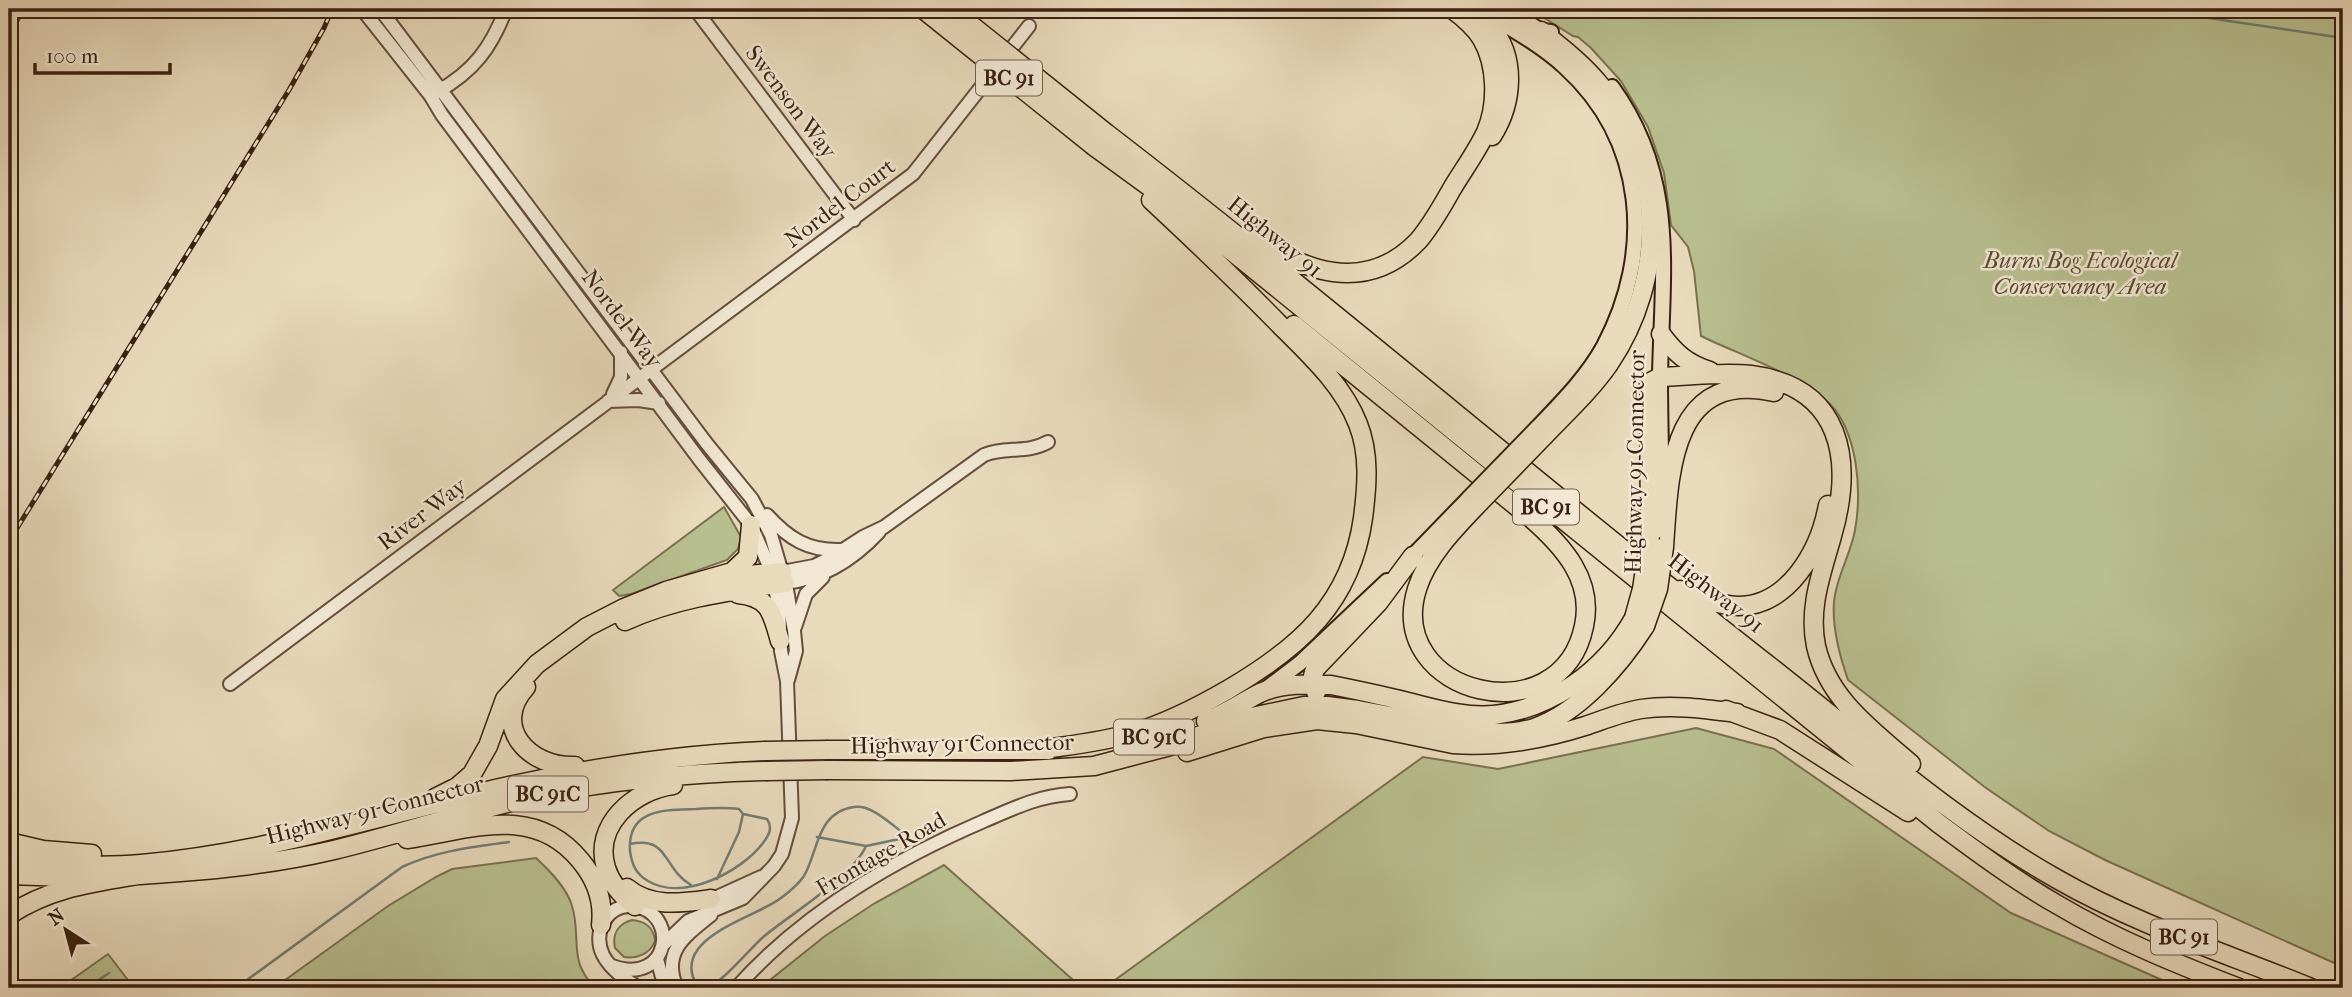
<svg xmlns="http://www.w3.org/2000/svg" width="2352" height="997" font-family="'IM FELL French Canon',serif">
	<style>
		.green { fill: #b8bf8f; stroke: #7a7050; stroke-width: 2 }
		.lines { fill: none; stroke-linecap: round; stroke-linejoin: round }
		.stream { stroke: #737c74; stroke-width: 2.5 }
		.minor-casing { stroke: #664e3c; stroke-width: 16 }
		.major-casing { stroke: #3b2012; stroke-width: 18 }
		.highway-casing { stroke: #3b2012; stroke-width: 21 }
		.minor { stroke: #f1e7d3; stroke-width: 12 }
		.major { stroke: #e9dabc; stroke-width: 14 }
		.highway { stroke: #e9dabc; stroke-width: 18 }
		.rail-casing { stroke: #3b2012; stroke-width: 5 }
		.rail { stroke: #f1e7d3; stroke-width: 2.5; stroke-dasharray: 8; stroke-linecap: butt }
		.major-bridge-casing { stroke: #3b2012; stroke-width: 18; stroke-linecap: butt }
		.highway-bridge-casing { stroke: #3b2012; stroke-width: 21; stroke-linecap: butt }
		.major-bridge { stroke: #e9dabc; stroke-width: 14 }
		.highway-bridge { stroke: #e9dabc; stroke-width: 18 }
		.labels { text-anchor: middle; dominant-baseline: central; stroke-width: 5; stroke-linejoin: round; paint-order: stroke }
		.shield { fill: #f1e7d3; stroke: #725c4c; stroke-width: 2 }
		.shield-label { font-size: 21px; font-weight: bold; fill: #3b2012 }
		.street-label { font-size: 23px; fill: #3b2012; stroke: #f1e7d3 }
		.park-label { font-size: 23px; font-style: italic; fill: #5a4831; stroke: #f1e7d3 }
	</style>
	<rect width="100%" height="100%" fill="#e9dabc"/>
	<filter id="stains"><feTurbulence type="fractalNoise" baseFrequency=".00286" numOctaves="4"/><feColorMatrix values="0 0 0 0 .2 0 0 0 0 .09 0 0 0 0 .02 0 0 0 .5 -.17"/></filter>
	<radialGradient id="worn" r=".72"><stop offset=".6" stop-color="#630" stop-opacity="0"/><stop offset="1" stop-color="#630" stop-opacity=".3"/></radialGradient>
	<path class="green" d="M1530,9H2343V967L2105,860L2049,831L1986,788L1848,680C1840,657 1832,627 1834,602C1836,577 1851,554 1855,530C1862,491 1858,432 1829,403C1801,376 1738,354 1701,336L1694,271L1688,247L1671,225L1664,173L1648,127L1621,81L1591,48L1578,37L1573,36Z
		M724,507L741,537L738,549L727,560L631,594L619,596L613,590Z
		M1696,728L1774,749L2011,913L2180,988H1104L1423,757L1498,769Z
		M536,858C550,871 567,888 572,906C582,938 567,962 596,988H274L388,906L436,877L452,869Z
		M944,865L1082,988H760L825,936L875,903Z
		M632,920C645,921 654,928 655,941C650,954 637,959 624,957L615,948C612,934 618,924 632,920Z
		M108,954L134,988H60Z"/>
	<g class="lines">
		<path class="stream" d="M2148,9L2343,38
			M817,837L866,846L909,837
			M630,844C670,836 662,868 691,885
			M866,846C852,878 790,914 762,938C750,949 718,987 706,988L695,982C673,937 755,918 781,898C789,892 798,885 804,876C818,853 816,812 854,807C873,804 893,827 909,837
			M717,879L739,832L743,814L739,809C725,807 710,808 696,809C666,810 627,808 630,851C632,865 636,874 648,881C683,902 741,872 763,843C769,835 773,828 767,819L743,814
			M87,988L109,973
			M236,988L402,867C436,851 472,847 509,842"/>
		<defs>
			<path id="minor" d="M362,9L430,95L442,115L699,459L751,525L772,573L779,608L781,651L787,681L792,818L782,854L774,866L743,898L688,921L664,944
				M380,9L707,444L752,499L771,535L787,590L794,631L796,651L788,680
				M695,9L854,220
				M9,24L17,9
				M437,92C474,71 491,48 506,9
				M613,394L621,377V352
				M608,401L638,400L659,403
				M767,515C789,539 808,551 841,550
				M782,572L814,566L832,557L863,537L884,527L984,455C1005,446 1027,454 1048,442
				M785,583C823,579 853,560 879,532
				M795,627L806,594L823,577
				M230,684L913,174L1029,26
				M704,903L761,877
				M657,959L665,988
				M612,966C671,987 680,911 633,906C606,904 592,933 603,955C611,970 626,980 639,988
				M677,988C661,952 685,936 711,915
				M736,988C802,914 893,860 984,821C1012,809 1038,796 1070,794"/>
			<path id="major" d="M1506,9L1541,31L1551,32
				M1481,11C1510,28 1540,44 1565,67C1646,141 1654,252 1604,346C1587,377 1561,403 1537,428
				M1612,87C1678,179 1662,270 1660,376C1660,415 1661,454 1662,493
				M1406,563L1469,498
				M1266,689L1300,663L1387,581"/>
			<path id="highway" d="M1467,9C1475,14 1484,19 1490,26C1517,57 1513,103 1492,136
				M1541,31C1562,48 1583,64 1600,85C1666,166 1667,278 1609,364C1591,390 1567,412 1545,435
				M1106,133C1327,303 1538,485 1758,657C1856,733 1949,818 2057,879C2135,924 2228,954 2311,988
				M1095,147L1176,206L1938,823C1977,852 2016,881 2058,905C2115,939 2177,964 2239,988
				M1249,234C1302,271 1365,296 1418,241C1432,225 1442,206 1453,187C1464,169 1477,151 1486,132C1498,104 1497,65 1482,39C1475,27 1463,17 1452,9
				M1294,325L1531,518C1563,546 1594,580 1584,626C1561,738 1384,695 1417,589C1427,556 1456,527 1479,503
				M1661,334C1675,353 1687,364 1710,371
				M1650,536L1649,383L1660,377C1690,376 1721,372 1751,375C1842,387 1854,460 1832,536C1822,572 1808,608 1816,646C1828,699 1872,730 1911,764
				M1664,547C1669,475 1670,369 1774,392
				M726,577L782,572
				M1680,590C1698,597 1718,605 1738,606C1789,606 1820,550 1828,505
				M738,594C770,597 772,613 780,641
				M625,621C675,598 730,591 785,583
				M526,687C490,727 530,768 575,766
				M1316,692L1313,676L1315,669L1378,603L1413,556
				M1726,710L1780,730L1908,812
				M1206,721C1226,714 1242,702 1260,693C1282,683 1308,684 1331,685C1356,690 1380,695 1404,701C1433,708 1464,718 1494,715C1523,712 1549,701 1573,685C1599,667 1619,645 1634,618
				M828,750H1049
				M1039,750C1071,745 1102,742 1133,733C1167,723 1198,707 1229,689C1299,648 1351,603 1363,518C1367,487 1370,454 1358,424C1343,385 1309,354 1280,325C1238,282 1195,241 1151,200
				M1187,752L1264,728L1317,720L1356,724L1453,744C1498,747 1541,740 1585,726C1603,720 1622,712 1641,709C1673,704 1706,709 1737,713
				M828,770L1011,771L1094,766L1174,745L1247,718L1304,706H1327L1358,710L1474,732C1494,734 1514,734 1534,728C1579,713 1620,665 1645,626
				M435,798L457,787L472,774L488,746L505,699L537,664L587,627L624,608L666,591L732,572L748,557L751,525
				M407,839C470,830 533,803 580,860C596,879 604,900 601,925
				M9,842L43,850L92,854
				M9,862C52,864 97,868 141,864C258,854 369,819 483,792C576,770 669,755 765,751
				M9,875L68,877L108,876
				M140,875C205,871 270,865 334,850C405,833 474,809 545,794C618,779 692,773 766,771
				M627,888C651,908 682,903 711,899
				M635,906C622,896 611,884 606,868C593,825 634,790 673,785
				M9,915C50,888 90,883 138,875"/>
		</defs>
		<use href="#minor" class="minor-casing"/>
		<use href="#major" class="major-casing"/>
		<use href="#highway" class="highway-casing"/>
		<use href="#minor" class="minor"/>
		<use href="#major" class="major"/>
		<use href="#highway" class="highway"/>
		<defs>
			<path id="rail" d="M9,541L289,90L324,28L332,9"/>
		</defs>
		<use href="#rail" class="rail-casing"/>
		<use href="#rail" class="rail"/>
		<defs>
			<path id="major-bridge" d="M1469,498L1537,428"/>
			<path id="highway-bridge" d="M923,9L1095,147
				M951,9L1106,133
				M1479,503L1545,435
				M1634,618L1642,589L1650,536
				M1645,626L1658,589L1664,547
				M765,751L828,750
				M766,771L828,770"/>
		</defs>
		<use href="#major-bridge" class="major-bridge-casing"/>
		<use href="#highway-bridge" class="highway-bridge-casing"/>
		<use href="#major-bridge" class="major-bridge"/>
		<use href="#highway-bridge" class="highway-bridge"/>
	</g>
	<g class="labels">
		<g class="shield">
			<rect x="976" y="60.5" width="66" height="35" rx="5"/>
			<rect x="1513" y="489.5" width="66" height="35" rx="5"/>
			<rect x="1114" y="719.5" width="80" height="35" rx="5"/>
			<rect x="508" y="776.5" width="80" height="35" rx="5"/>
			<rect x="2151" y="919.5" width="66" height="35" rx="5"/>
		</g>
		<g class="shield-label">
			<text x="1009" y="78">BC 91</text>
			<text x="1546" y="507">BC 91</text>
			<text x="1154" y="737">BC 91C</text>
			<text x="548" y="794">BC 91C</text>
			<text x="2184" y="937">BC 91</text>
		</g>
		<g class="street-label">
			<text transform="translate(791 102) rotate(53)">Swenson Way</text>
			<text transform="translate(840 203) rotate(-37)">Nordel Court</text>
			<text transform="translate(1275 237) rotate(39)">Highway 91</text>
			<text transform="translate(622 319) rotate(53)">Nordel Way</text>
			<text transform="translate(1635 462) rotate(-89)">Highway 91 Connector</text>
			<text transform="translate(422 514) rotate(-37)">River Way</text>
			<text transform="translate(1716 593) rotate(38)">Highway 91</text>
			<text transform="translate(962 744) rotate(-1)">Highway 91 Connector</text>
			<text transform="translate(375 810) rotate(-14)">Highway 91 Connector</text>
			<text transform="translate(881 854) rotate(-30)">Frontage Road</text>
		</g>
		<g class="park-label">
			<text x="2080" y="260">Burns Bog Ecological<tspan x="2080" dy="26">Conservancy Area</tspan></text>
		</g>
	</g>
	<rect width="2352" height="997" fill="none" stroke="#e9dabc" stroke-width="35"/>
	<rect x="10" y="10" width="2331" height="976" fill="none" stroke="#3b2012" stroke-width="3.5"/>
	<rect x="18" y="18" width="2317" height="962" fill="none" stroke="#3b2012" stroke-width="2"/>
	<g transform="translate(66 930) rotate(324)" stroke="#f1e7d3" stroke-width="5" paint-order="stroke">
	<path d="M0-5L12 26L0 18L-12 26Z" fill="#3b2012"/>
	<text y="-10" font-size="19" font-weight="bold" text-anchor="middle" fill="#3b2012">N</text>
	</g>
	<path d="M35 63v10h135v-10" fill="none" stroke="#3b2012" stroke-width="3.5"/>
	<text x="46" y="63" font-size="21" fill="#3b2012" stroke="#f1e7d3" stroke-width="5" paint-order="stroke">100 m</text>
	<rect width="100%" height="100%" filter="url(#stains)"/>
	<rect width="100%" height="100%" fill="url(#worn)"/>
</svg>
